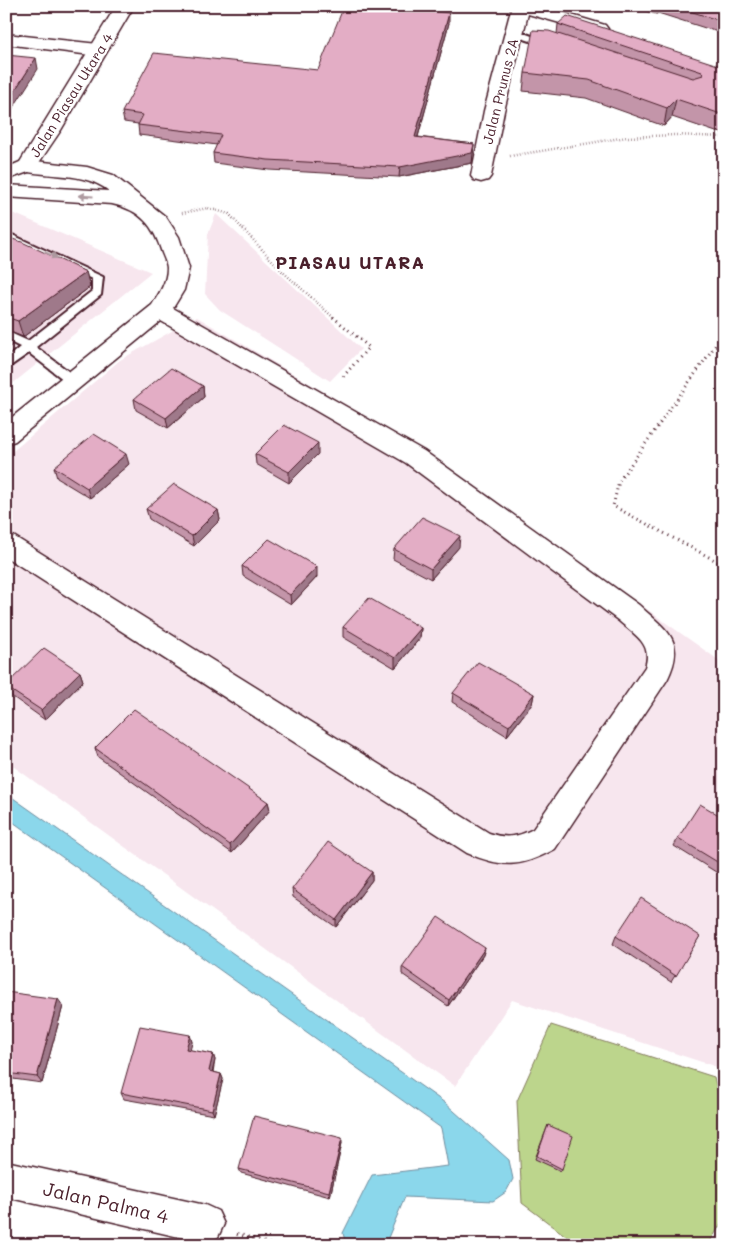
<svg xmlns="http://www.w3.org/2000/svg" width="730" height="1251" font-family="Mali,sans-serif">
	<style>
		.built { fill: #f7e6ee }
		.green { fill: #bcd58c; stroke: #837a5c }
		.water { fill: #8bd7eb; stroke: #718d9e }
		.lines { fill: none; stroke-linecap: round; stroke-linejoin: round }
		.lane-casing { stroke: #4a1f2b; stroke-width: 4 }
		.street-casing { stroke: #4a1f2b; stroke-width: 3 }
		.secondary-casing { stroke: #4a1f2b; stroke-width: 3 }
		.path-far2 { stroke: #4a1f2b; stroke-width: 2.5; stroke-dasharray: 0.5 2.5; stroke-linecap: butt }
		.path-far1 { stroke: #4a1f2b; stroke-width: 3; stroke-dasharray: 1 4; stroke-linecap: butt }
		.path { stroke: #4a1f2b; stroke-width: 4; stroke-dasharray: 1 4.5; stroke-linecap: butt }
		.lane { fill: #fff; fill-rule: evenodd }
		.street { fill: #fff; fill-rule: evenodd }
		.secondary { fill: #fff; fill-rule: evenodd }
		.wall { fill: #c395a9; stroke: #4a1f2b }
		.shaded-wall { fill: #9f798a; stroke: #4a1f2b }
		.building { fill: #e3adc5; stroke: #4a1f2b }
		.oneway { fill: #ae9aa0 }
		.labels { text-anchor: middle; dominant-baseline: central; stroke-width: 4.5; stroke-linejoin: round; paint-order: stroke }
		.far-street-label { font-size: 14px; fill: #4a1f2b; stroke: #fff }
		.far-district-label { font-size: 18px; font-weight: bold; letter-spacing: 1px; fill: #4a1f2b; stroke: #fff }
		.near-street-label { font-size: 19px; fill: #4a1f2b; stroke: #fff }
	</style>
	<rect width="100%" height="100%" fill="#fff"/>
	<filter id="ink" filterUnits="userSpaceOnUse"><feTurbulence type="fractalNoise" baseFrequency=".02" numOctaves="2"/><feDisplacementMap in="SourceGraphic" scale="10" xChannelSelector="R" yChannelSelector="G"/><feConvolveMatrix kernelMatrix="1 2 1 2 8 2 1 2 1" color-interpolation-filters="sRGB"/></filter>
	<g filter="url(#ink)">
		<path class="built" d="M6,213L15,214L151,272L6,389Z
			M216,214L361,349L330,381L220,310L205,294L208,234Z
			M197,317L425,452L724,664V1053L717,1067L512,1000L455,1086L6,761V457L120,360Z"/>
		<path class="green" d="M551,1025L714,1077L724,1117V1219L708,1245H578L522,1203L517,1101Z"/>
		<path class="water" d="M6,793L445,1103L509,1160L513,1179L506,1192L493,1201L405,1197L385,1245H346L343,1233L372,1175L448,1166L441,1128L6,817Z"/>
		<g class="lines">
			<defs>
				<path id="lane" d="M512,31H518L554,44L549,47L512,35Z
					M6,232L103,277L101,295L36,347L76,377L78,380L76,383H68L29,353L6,369V359L20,347L6,340V331L28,341L92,291V279L6,239Z"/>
				<path id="street" d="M512,6H541L605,25L608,29L605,33L599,34L528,14L504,111L491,176L488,180L481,182L474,180L471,176L484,111Z
					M6,34L98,44L104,46L107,50L104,54L98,56L6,44Z
					M27,160L87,167L113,175L166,217L179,237L189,268L184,290L173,308L424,451L639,605C667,631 687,640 667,680L555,849C520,868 503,868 467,853L6,557V534L15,537L489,833C505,839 518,837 533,829L645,667C653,644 635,635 619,621L406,463L161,321L15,441L6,444V422L152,305C159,294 167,282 167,268C167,264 164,258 162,253C154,226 141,210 112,204L6,197V185L109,191C84,171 49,178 20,170L17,166L20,162Z
					M6,1161L205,1205L218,1211L224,1224L218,1237L205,1243L6,1197Z"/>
				<path id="secondary" d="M116,6H134L61,130L34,170L6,180V168L20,162Z"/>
			</defs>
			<use href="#lane" class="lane-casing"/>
			<use href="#street" class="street-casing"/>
			<use href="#secondary" class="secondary-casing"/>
			<path class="path-far2" d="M510,156L627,137L676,135L724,137
				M182,213L208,208L229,214L282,271L334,318"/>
			<path class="path-far1" d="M333,317L369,347L341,379
				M724,333L619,481L613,506L724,565"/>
			<path class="path" d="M237,1234L272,1245"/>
			<use href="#lane" class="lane"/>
			<use href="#street" class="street"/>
			<use href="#secondary" class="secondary"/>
		</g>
		<path class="wall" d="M32,6H73L70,10Z
			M627,6H724V34L658,13L656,14Z
			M449,23L418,137L474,144L472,163L399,177L269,170L214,163L213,153L217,145L139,135L138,125V124L124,122L122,112L318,70Z
			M558,24L724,67V133L716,132L672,117L664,126L586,98L523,91L525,73L557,34Z
			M6,237L86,272L90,287L23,337L8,331L12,345L6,350Z
			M203,386L204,397L168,428L136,410L134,399Z
			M255,454H318L289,483L256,464Z
			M129,464L90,498L57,478L54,467Z
			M146,509L218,510L220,520L194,546L149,519Z
			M459,547L431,579L393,559L394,549Z
			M242,566L317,577L291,605L243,576Z
			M343,627L421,628L420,638L395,668L343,637Z
			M80,672L83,681L45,720L10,695L6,688V685Z
			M453,693L534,694L532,704L507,736L452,702Z
			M95,748L268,802L270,810L232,853L98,757Z
			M724,818V877L674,846L678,838Z
			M372,872V880L336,927L293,897L292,889Z
			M616,936H700L671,982L613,944Z
			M485,948L483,955L448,1006L402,974V967Z
			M6,992L63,1006L42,1083L6,1078Z
			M190,1035L192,1042L190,1050L213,1054L215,1060L213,1072L221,1074L223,1079L214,1115L124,1099L121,1093Z
			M548,1125L562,1169L561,1171L535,1159Z
			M342,1143L330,1197L241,1173L239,1169Z"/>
		<path class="shaded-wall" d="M658,6H659L658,13L656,14Z
			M449,13V23L415,147V137Z
			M36,58L38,69L6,119V104Z
			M676,99L672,117L664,126L667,108Z
			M474,144L472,163L399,177L400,167Z
			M86,272L90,287L23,337L18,321Z
			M6,330H7L12,345L6,350Z
			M203,386L204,397L168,428L166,418Z
			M318,443V454L289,483V472Z
			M126,454L129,464L90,498L87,488Z
			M218,510L220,520L194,546L192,536Z
			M460,536L459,547L431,579V569Z
			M317,567V577L291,605L290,595Z
			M421,628L420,638L395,668V658Z
			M80,672L83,681L45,720L41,710Z
			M534,694L532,704L507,736L509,726Z
			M268,802L270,810L232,853L230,845Z
			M372,872V880L336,927V920Z
			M485,948L483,955L448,1006L449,1000Z
			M58,999L63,1006L42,1083L37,1077Z
			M190,1035L192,1042L189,1055L186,1049Z
			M213,1054L215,1060L211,1077L209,1071Z
			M221,1074L223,1079L214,1115L212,1110Z
			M342,1138V1143L330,1197L329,1192Z"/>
		<path class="building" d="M344,6H384L449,13L415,137L474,144L472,153L400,167L268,160L213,153L221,135L138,125L143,115L122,112L154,53L318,70Z
			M674,6H724V22Z
			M567,16L724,67V114H721L676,99L667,108L589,80L525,73L533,30L549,31L693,78L703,75L702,72L558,24Z
			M6,55L36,58L6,104Z
			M6,237L22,242L86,272L18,321L6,317Z
			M171,368L203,386L166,418L134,399Z
			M284,425L318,443L289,472L255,454Z
			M94,434L126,454L87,488L54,467Z
			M174,484L218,510L192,536L146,509Z
			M422,517L460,536L431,569L394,549Z
			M269,539L317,567L290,595L242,566Z
			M369,598L421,628L395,658L343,627Z
			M44,648L80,672L41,710L6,687V685Z
			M478,662L534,694L509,726L453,693Z
			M134,709L268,802L230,845L95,748Z
			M700,804L724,818V866L678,838Z
			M328,842L372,872L336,920L292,889Z
			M641,898L700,936L676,976L616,936Z
			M438,917L485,948L449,1000L402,967Z
			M6,992L58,999L37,1077L6,1073Z
			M140,1026L190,1035L186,1049L213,1054L209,1071L221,1074L212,1110L121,1093Z
			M254,1116L342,1138L329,1192L239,1169Z
			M548,1125L573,1136L562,1169L537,1156Z"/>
		<defs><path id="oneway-solid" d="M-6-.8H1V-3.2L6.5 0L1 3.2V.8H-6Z" transform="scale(1.25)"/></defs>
		<g class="oneway">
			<use href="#oneway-solid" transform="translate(86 196) rotate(-176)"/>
			<use href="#oneway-solid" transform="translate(51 255) rotate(25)"/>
		</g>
	</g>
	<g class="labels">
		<g class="far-street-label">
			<text transform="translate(500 91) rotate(-76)">Jalan Prunus 2A</text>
			<text transform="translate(71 95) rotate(-58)">Jalan Piasau Utara 4</text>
		</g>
		<g class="far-district-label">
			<text x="350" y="262">PIASAU UTARA</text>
		</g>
		<g class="near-street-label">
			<text transform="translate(106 1202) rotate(13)">Jalan Palma 4</text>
		</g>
	</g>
	<rect width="730" height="1251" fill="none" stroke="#fff" stroke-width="25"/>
	<rect x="12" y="12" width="705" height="1226" fill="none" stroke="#4a1f2b" stroke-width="2" filter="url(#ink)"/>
</svg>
